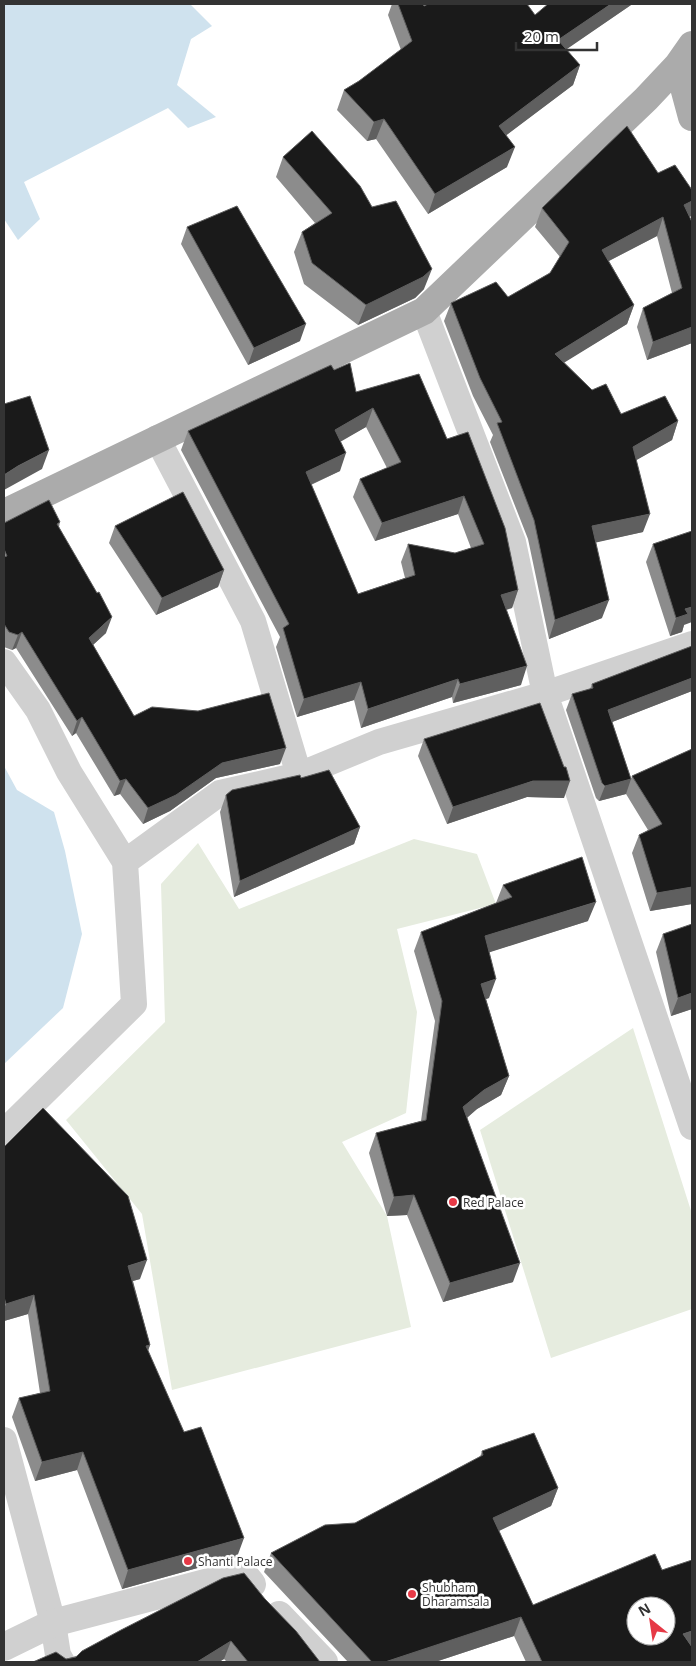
<svg xmlns="http://www.w3.org/2000/svg" width="696" height="1666" font-family="'Open Sans',sans-serif">
	<style>
		.green { fill: #e6ecdf }
		.water { fill: #cfe2ee }
		.lines { fill: none; stroke-linecap: round; stroke-linejoin: round }
		.minor { stroke: #d0d0d0; stroke-width: 26 }
		.tertiary { stroke: #d0d0d0; stroke-width: 28 }
		.primary { stroke: #ababab; stroke-width: 28 }
		.wall { fill: #8c8c8c; fill-rule: evenodd }
		.shaded-wall { fill: #5f5f5f }
		.building { fill: #1a1a1a; stroke: #5f5f5f; fill-rule: evenodd }
		.poi-dot { fill: #e63946; stroke: #fff; stroke-width: 2 }
		.labels { text-anchor: middle; dominant-baseline: central; stroke-width: 5; stroke-linejoin: round; paint-order: stroke }
		.poi-label { font-size: 12px; fill: #333; stroke: #fff; text-anchor: start }
	</style>
	<rect width="100%" height="100%" fill="#fff"/>
	<path class="green" d="M414,839L477,854L496,904L397,929L417,1012L406,1113L342,1142L387,1216L411,1327L172,1390L142,1214L66,1120L165,1022L161,884L198,843L239,909Z
		M633,1028L692,1214V1309L551,1358L480,1130Z"/>
	<path class="water" d="M4,4H190L212,26L191,39L177,85L216,117L188,128L168,108L24,182L40,219L18,240L4,219Z
		M4,766L17,790L54,812L65,851L82,934L63,1008L4,1064Z"/>
	<g class="lines">
		<path class="minor" d="M424,311L513,542L545,694L692,1127
			M157,438L253,621L299,775
			M4,662L38,710L69,772L125,862
			M4,1132L134,1004L125,862L220,793L299,775L379,742L545,694L692,644
			M4,1440L53,1623L58,1655L62,1662"/>
		<path class="tertiary" d="M279,1615L324,1662
			M4,1647L53,1623L243,1573L252,1584"/>
		<path class="primary" d="M678,65L692,117
			M4,513L424,311L646,99L678,65L692,45"/>
	</g>
	<path class="wall" d="M392,4H423L424,6L535,15L631,5L566,49L580,65L573,85L506,135L507,167L428,214L376,139L367,141L337,110L344,90L359,81L401,50L388,15Z
		M283,157L372,207L424,289L415,298L358,325L304,284L294,252L302,232L315,223L276,177Z
		M658,173L692,190V214L691,216L690,217L692,343L647,360L637,327L643,308L672,293L657,236L609,261L634,305L627,324L564,362L592,390L621,414L678,421L672,440L636,460L643,532L596,542L602,618L549,639L528,539L490,442L493,435L473,396L444,321L451,303L508,297L550,273L560,257L535,227L542,208Z
		M187,227L300,341L248,365L181,244Z
		M334,370L356,392L447,439L518,590L512,608L506,610L521,685L453,703L452,697L361,728L354,700L297,717L276,647L280,637L181,450L188,431ZM366,427L387,468L360,479L353,497L375,541L458,514L471,548L455,553L408,544L401,562L405,578L358,594L311,485L340,471V441Z
		M60,522L59,527L106,633L93,645L134,716L280,764L216,778L170,811L143,824L120,794L114,796L76,733L72,736L16,648L12,650L4,647V523Z
		M115,526L224,570L218,587L156,615L109,543Z
		M653,544L684,625L682,632L670,636L646,562Z
		M692,646V691L612,722L631,779L632,776L692,749V904L650,911L632,853L639,835L648,830L626,794L599,801L596,798L566,710L572,694L590,689L592,684Z
		M424,739L564,798L527,797L447,824L418,756Z
		M301,778L360,827L354,844L234,897L220,812L226,795Z
		M503,885L588,921L489,952V998L486,999L509,1076L501,1095L477,1109L467,1118L513,1282L443,1302L407,1215L387,1216L369,1153L376,1133L421,1121L435,1021L414,951L421,932L496,903Z
		M663,934L692,1009L671,1016L656,952Z
		M4,1147L140,1279L133,1281L150,1345L148,1351L237,1557L122,1589L77,1470L35,1481L12,1417L19,1398L40,1393L28,1314L4,1321Z
		M482,1451L558,1488L551,1506L499,1531L533,1605L692,1662H526L514,1636L435,1662H348L264,1572L271,1553L355,1523L480,1457Z
		M265,1599L320,1662H227L224,1659L219,1662H33L66,1659Z"/>
	<path class="shaded-wall" d="M611,4H631V5L551,60L558,40Z
		M580,65L573,85L492,146L499,126Z
		M384,119L376,139L367,141L374,122Z
		M515,147L507,167L428,214L435,194Z
		M692,201V214L691,216L678,224L684,205Z
		M663,217L657,236L595,268L602,250Z
		M432,269L424,289L415,298L358,325L366,305Z
		M634,305L627,324L549,372L555,354Z
		M306,324L300,341L248,365L254,348Z
		M692,327V343L647,360L653,342Z
		M373,408L366,427L328,449L335,430Z
		M678,421L672,440L626,466L633,447Z
		M49,450L42,469L4,490V475L18,466Z
		M346,453L340,471L299,490L306,472Z
		M464,496L458,514L375,541L382,523Z
		M650,514L643,532L585,545L592,526Z
		M224,570L218,587L156,615L162,598Z
		M518,590L512,608L494,613L501,595Z
		M609,600L602,618L549,639L555,620Z
		M692,607V622L684,625L682,632L670,636L676,618L685,609Z
		M112,617L106,633L84,653L89,638Z
		M22,632L16,648L12,650L18,635Z
		M527,666L521,685L453,703L460,684Z
		M692,678V691L602,726L608,710Z
		M458,679L452,697L361,728L368,709Z
		M361,682L354,700L297,717L304,699Z
		M82,717L76,733L72,736L77,721Z
		M286,748L280,764L216,778L170,811L143,824L148,808L222,763Z
		M126,779L120,794L114,796L120,781Z
		M631,779L626,794L599,801L605,786Z
		M533,781H570L564,798L527,797L447,824L453,807Z
		M360,827L354,844L234,897L240,881Z
		M692,887V904L650,911L657,893Z
		M596,902L588,921L478,956L485,936Z
		M496,979L489,998L474,1003L481,984Z
		M692,993V1009L671,1016L678,998Z
		M509,1076L501,1095L477,1109L456,1127L463,1107L484,1090Z
		M414,1195L407,1215L387,1216L394,1197Z
		M147,1260L140,1279L122,1284L128,1266Z
		M520,1263L513,1282L443,1302L450,1283Z
		M34,1295L28,1314L4,1321V1309L6,1304Z
		M150,1345L143,1364L146,1346Z
		M83,1452L77,1470L35,1481L42,1462Z
		M558,1488L551,1506L486,1537L493,1518Z
		M244,1538L237,1557L122,1589L128,1570Z
		M521,1617L514,1636L435,1662H385Z
		M692,1631V1647L683,1634Z
		M231,1641L224,1659L219,1662H197Z"/>
	<path class="building" d="M398,4H423L424,6L428,4H527L535,15L548,4H611L558,40L580,65L499,126L515,147L435,194L384,119L374,122L344,90L359,81L412,41Z
		M627,126L658,173L675,165L692,190V201L684,205L692,222V327L653,342L643,308L682,288L663,217L602,250L634,305L555,354L592,390L606,384L621,414L665,396L678,421L633,447L650,514L592,526L609,600L555,620L534,520L497,423L502,422L480,378L451,303L496,282L508,297L550,273L569,242L542,208Z
		M312,131L360,186L372,207L396,201L432,269L423,277L366,305L312,263L302,232L332,213L283,157Z
		M237,206L306,324L254,348L187,227Z
		M350,363L356,392L419,374L447,439L468,432L505,528L518,590L501,595L527,666L460,684L458,679L368,709L361,682L304,699L283,628L289,624L188,431L331,365L334,370ZM373,408L401,462L360,479L382,523L464,496L484,544L455,553L408,544L415,575L358,594L306,472L346,453L335,430Z
		M30,396L49,450L18,466L4,475V404Z
		M183,492L224,570L162,598L115,526Z
		M49,500L60,522L57,524L97,593L99,592L112,617L89,638L134,716L152,707L198,711L269,693L286,748L222,763L176,795L148,808L126,779L120,781L82,717L77,721L22,632L18,635L9,632L4,624V557L7,556L4,549V523Z
		M692,531V607L685,609L688,614L676,618L653,544Z
		M692,646V678L608,710L631,779L605,786L602,783L572,694L593,688L592,684Z
		M540,703L564,767H566L570,781H533L453,807L424,739Z
		M692,749V887L657,893L639,835L662,824L632,776Z
		M329,770L360,827L240,881L226,795L232,790L300,775L301,778Z
		M582,857L596,902L485,936L496,979L481,984L509,1076L484,1090L463,1107L520,1263L450,1283L414,1195L394,1197L376,1133L426,1120L442,1001L421,932L512,897L503,885Z
		M692,924V993L678,998L663,934Z
		M43,1108L128,1196L147,1260L128,1266L150,1345L146,1346L184,1432L201,1427L244,1538L128,1570L83,1452L42,1462L19,1398L50,1391L34,1295L6,1304L4,1297V1147Z
		M534,1433L558,1488L493,1518L533,1605L655,1554L662,1570L692,1560V1631L683,1634L692,1647V1662H542L521,1617L385,1662H372L271,1553L325,1525L355,1523L483,1455L482,1451ZM636,1606H666V1636H636Z
		M244,1573L265,1599L296,1631L320,1662H248L231,1641L197,1662H33L56,1652L66,1659L76,1657L82,1651L121,1630L223,1578Z"/>
	<g class="poi-dot">
		<circle cx="453" cy="1202" r="5"/>
		<circle cx="188" cy="1561" r="5"/>
		<circle cx="412" cy="1594" r="5"/>
	</g>
	<g class="labels">
		<g class="poi-label">
			<text x="463" y="1202">Red Palace</text>
			<text x="198" y="1561">Shanti Palace</text>
			<text x="422" y="1587">Shubham<tspan x="422" dy="14">Dharamsala</tspan></text>
		</g>
	</g>
	<rect width="696" height="1666" fill="none" stroke="#333333" stroke-width="10"/>
	<g transform="translate(651 1621) rotate(330)"><circle r="24" fill="#ffffff" stroke="#adadad"/>
	<path d="M0-4L9 19L0 12L-9 19Z" fill="#e63946"/>
	<text y="-8" font-size="14" font-weight="bold" text-anchor="middle" fill="#333333">N</text>
	</g>
	<path d="M516 42v8h81v-8" fill="none" stroke="#333333" stroke-width="2.5"/>
	<text x="524" y="42" font-size="15" fill="#333333" stroke="#ffffff" stroke-width="4" paint-order="stroke">20 m</text>
</svg>
